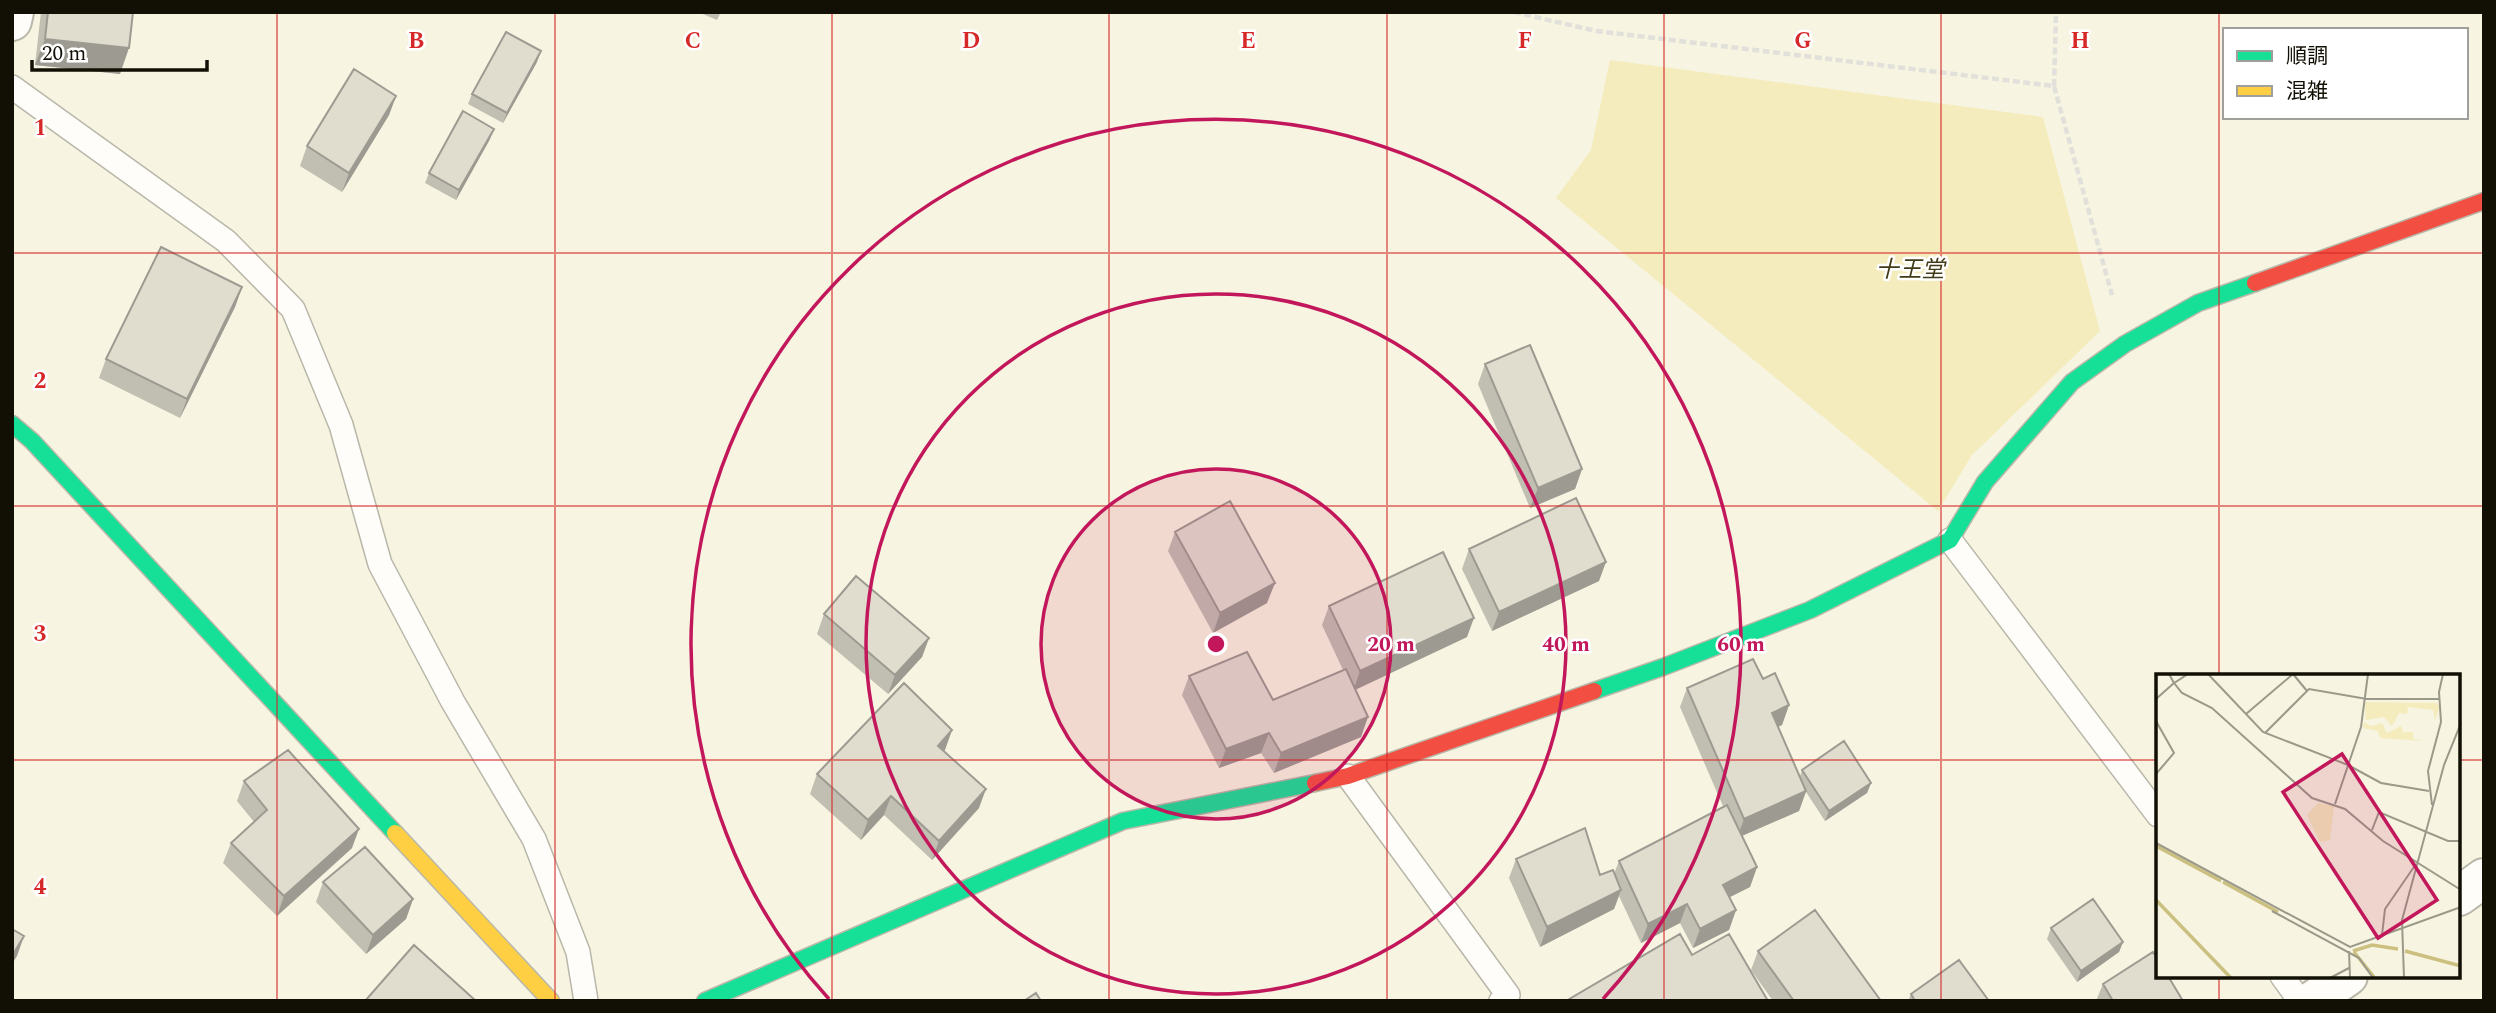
<svg xmlns="http://www.w3.org/2000/svg" width="2496" height="1013" font-family="Spectral,'Noto Sans JP',serif">
	<style>
		.green { fill: #f4ecbd }
		.lines { fill: none; stroke-linecap: round; stroke-linejoin: round }
		.lane-casing { stroke: #b9b7a9; stroke-width: 26 }
		.street-casing { stroke: #b9b7a9; stroke-width: 42 }
		.fast-casing { stroke: #b9b7a9; stroke-width: 19 }
		.slow-casing { stroke: #b9b7a9; stroke-width: 19 }
		.jam-casing { stroke: #b9b7a9; stroke-width: 19 }
		.path { stroke: #e1e0da; stroke-width: 4.5; stroke-dasharray: 7 3.5; stroke-linecap: butt }
		.lane { stroke: #fefdfa; stroke-width: 23 }
		.street { stroke: #fefdfa; stroke-width: 38 }
		.fast { stroke: #16e098; stroke-width: 16 }
		.slow { stroke: #ffcf43; stroke-width: 16 }
		.jam { stroke: #f24e42; stroke-width: 16 }
		.wall { fill: #c1beb2 }
		.shaded-wall { fill: #9d9b91 }
		.building { fill: #e0ddcf; stroke: #9d9b91; stroke-width: 2 }
		.grid { fill: none; stroke: #d62828; stroke-width: 2; stroke-opacity: 0.55 }
		.ring { fill: none; stroke: #c2185b; stroke-width: 3.5 }
		.labels { text-anchor: middle; dominant-baseline: central; stroke-width: 5; stroke-linejoin: round; paint-order: stroke }
		.park-label { font-size: 23px; font-style: italic; fill: #423b17; stroke: #fff }
		.inset-river { fill: none; stroke: #ccc081; stroke-width: 3.5 }
		.inset-road { fill: none; stroke: #9b9989; stroke-width: 2 }
		.view { fill: #c2185b; fill-opacity: 0.15; stroke: #c2185b; stroke-width: 3.5 }
		.inset-edge { fill: none; stroke: #121005; stroke-width: 3.5 }
		.grid-label { font-size: 23px; text-anchor: middle; font-weight: bold; fill: #d62828; stroke: #fff; stroke-width: 5; stroke-linejoin: round; paint-order: stroke }
		.centre { fill: #c2185b; stroke: #fff; stroke-width: 3.5 }
		.ring-label { font-size: 21px; text-anchor: middle; font-weight: bold; fill: #c2185b; stroke: #fff; stroke-width: 5; stroke-linejoin: round; paint-order: stroke }
	</style>
	<rect width="100%" height="100%" fill="#f7f4e1"/>
	<path class="green" d="M1610,60L2043,117L2100,331L1972,455L1938,511L1556,198L1591,150Z"/>
	<g class="lines">
		<defs>
			<path id="lane" d="M12,87L226,241L293,309L341,425L380,564L453,702L534,839L578,952L586,1001
				M1950,540L2158,815
				M1348,776L1508,995L1501,1001
				M2282,976L2300,1001"/>
			<path id="street" d="M12,21L14,12
				M2459,896L2484,878
				M2312,1001L2348,976"/>
			<path id="fast" d="M12,424L32,441L395,833
				M1594,691L1663,667L1810,610L1950,540L1985,482L2072,382L2125,344L2198,303L2255,283
				M705,1001L1123,821L1315,783"/>
			<path id="slow" d="M395,833L551,1001"/>
			<path id="jam" d="M2255,283L2484,201
				M1315,783L1348,776L1594,691"/>
		</defs>
		<use href="#lane" class="lane-casing"/>
		<use href="#street" class="street-casing"/>
		<use href="#fast" class="fast-casing"/>
		<use href="#slow" class="slow-casing"/>
		<use href="#jam" class="jam-casing"/>
		<path class="path" d="M1514,12L1596,31L2054,86L2112,295
			M2054,86L2056,12"/>
		<use href="#lane" class="lane"/>
		<use href="#street" class="street"/>
		<use href="#fast" class="fast"/>
		<use href="#slow" class="slow"/>
		<use href="#jam" class="jam"/>
	</g>
	<path class="wall" d="M41,12H133L120,74L35,65Z
		M698,12H721L717,20Z
		M537,62L503,123L468,104L472,94Z
		M396,96L389,115L342,192L300,166L307,146Z
		M490,139L456,200L425,183L429,173Z
		M242,287L235,307L180,418L99,378L106,359Z
		M1485,364L1582,469L1575,489L1530,508L1478,384Z
		M1175,532L1267,603L1213,633L1168,551Z
		M1469,549L1599,581L1492,631L1462,569Z
		M1329,606L1467,637L1355,689L1361,737L1274,773L1261,753L1219,768L1182,695L1189,676L1273,700L1343,670L1322,625Z
		M824,614L929,638L922,657L888,694L817,634Z
		M1763,679L1789,705L1782,725L1778,727L1800,776L1802,770L1871,783L1867,793L1825,821L1806,792L1799,811L1742,836L1757,867L1750,887L1730,897L1736,910L1729,930L1693,948L1680,923L1641,943L1619,896L1614,909L1540,947L1509,878L1516,859L1600,875L1614,874L1619,861L1723,806L1680,707L1687,688Z
		M952,730L944,751L979,808L932,860L884,815L861,840L810,794L817,774Z
		M244,781L352,848L277,916L223,863L231,843L254,822L237,801Z
		M323,882L413,899L406,919L366,954L316,902Z
		M2051,928L2123,942L2119,952L2077,982L2047,939Z
		M1758,951L1881,1001H1773L1751,970Z
		M2103,984L2183,1001H2096Z
		M1911,994L1989,1001H1908Z"/>
	<path class="shaded-wall" d="M45,39L129,48L120,74L35,65Z
		M541,51L537,62L503,123L507,113Z
		M396,96L389,115L342,192L349,173Z
		M494,129L490,139L456,200L459,190Z
		M242,287L235,307L180,418L187,399Z
		M1582,469L1575,489L1530,508L1538,488Z
		M1606,562L1599,581L1492,631L1499,612Z
		M1275,583L1267,603L1213,633L1220,613Z
		M1474,618L1467,637L1353,691L1360,671Z
		M929,638L922,657L888,694L895,675Z
		M1789,705L1782,725L1765,732L1772,713Z
		M1368,717L1361,737L1274,773L1281,753Z
		M952,730L945,750L931,766L938,746Z
		M1269,733L1261,753L1219,768L1226,749Z
		M1871,783L1867,793L1825,821L1829,811Z
		M986,789L979,808L932,860L939,841Z
		M1806,791L1799,811L1737,838L1744,819Z
		M891,796L884,815L861,840L868,820Z
		M359,829L352,848L277,916L284,896Z
		M1757,867L1750,887L1716,904L1723,885Z
		M1621,890L1614,909L1540,947L1547,927Z
		M413,899L406,919L366,954L373,935Z
		M1687,904L1680,923L1641,943L1648,924Z
		M1736,910L1729,930L1693,948L1700,929Z
		M24,936L17,956L12,964V956Z
		M2123,942L2119,952L2077,982L2081,971Z"/>
	<path class="building" d="M48,12H133L129,48L45,39Z
		M506,32L541,51L507,113L472,94Z
		M354,69L396,96L349,173L307,146Z
		M463,111L494,129L459,190L429,173Z
		M161,247L242,287L187,399L106,359Z
		M1530,345L1582,469L1538,488L1485,364Z
		M1576,498L1606,562L1499,612L1469,549Z
		M1230,501L1275,583L1220,613L1175,532Z
		M1443,552L1474,618L1360,671L1329,606Z
		M856,576L929,638L895,675L824,614Z
		M1247,652L1273,700L1346,669L1368,717L1281,753L1269,733L1226,749L1189,676Z
		M1753,659L1763,679L1775,673L1789,705L1772,713L1806,791L1744,819L1687,688Z
		M904,683L952,730L938,746L986,789L939,841L891,796L868,820L817,774Z
		M1844,741L1871,783L1829,811L1802,770Z
		M288,750L359,829L284,896L231,843L267,810L244,781Z
		M1727,805L1757,867L1723,885L1736,910L1700,929L1687,904L1648,924L1619,861Z
		M1585,828L1600,875L1613,870L1621,890L1547,927L1516,859Z
		M365,847L413,899L373,935L323,882Z
		M2093,899L2123,942L2081,971L2051,928Z
		M1815,910L1881,1001H1794L1758,951Z
		M12,929L24,936L12,956Z
		M1680,934L1692,955L1729,934L1768,1001H1566Z
		M414,945L476,1001H365Z
		M2153,952L2158,960V976H2168L2183,1001H2113L2103,984Z
		M1959,960L1989,1001H1915L1911,994Z
		M1036,993L1041,1001H1024Z"/>
	<path class="grid" d="M277,12V1001M555,12V1001M832,12V1001M1109,12V1001M1387,12V1001M1664,12V1001M1941,12V1001M2219,12V675M12,253H2484M12,506H2484M12,760H2158M2459,760H2484M2219,976V1001"/>
	<circle cx="1216" cy="644" r="175" fill="#c2185b" fill-opacity=".12"/>
	<g class="ring">
		<circle cx="1216" cy="644" r="175"/>
		<circle cx="1216" cy="644" r="350"/>
		<path d="M829 999A525 525 0 1 1 1603 999"/>
	</g>
	<g class="labels">
		<g class="park-label">
			<text x="1910" y="270">十王堂</text>
		</g>
	</g>
	<g transform="translate(2156 674)">
		<rect width="304" height="304" fill="#f7f4e1"/>
		<path d="M209,28L281,29L284,32L279,46L277,36L252,33L251,40L243,39L236,52L228,43L210,46ZM208,48L215,52L226,49L231,59L245,52L247,58H257V65L268,67L224,64L222,57L207,54ZM162,129L178,132L174,166L164,168L151,141Z" fill="#f4ecbd"/>
		<path class="inset-river" d="M0,172L65,207M67,208L122,238M0,226L75,304M197,277L216,271L242,275M249,277L305,292M198,278L218,303"/>
		<path class="inset-road" d="M13,0L18,9L32,0M52,0L107,58L192,91L225,109L273,117M137,0L151,17M0,25L18,9L26,19L56,34L156,124L189,135L227,167L305,216M90,40L137,0M0,47L18,79L0,100M109,59L153,15L211,25H284M179,130L205,53L212,0M276,131L272,97L285,48L283,18L287,0M216,156L223,138L292,167H305M0,169L194,273L305,233M116,237L203,284L217,304M226,261L229,235L260,190M193,277L194,304M174,304L193,294M248,304L246,246L288,91L305,49"/>
		<path class="view" d="M186,80L281,226L222,264L127,118Z"/>
		<rect width="304" height="304" class="inset-edge"/>
	</g>
	<g class="grid-label">
		<text x="416" y="48">B</text>
		<text x="693" y="48">C</text>
		<text x="971" y="48">D</text>
		<text x="1248" y="48">E</text>
		<text x="1525" y="48">F</text>
		<text x="1803" y="48">G</text>
		<text x="2080" y="48">H</text>
		<text x="40" y="135">1</text>
		<text x="40" y="388">2</text>
		<text x="40" y="641">3</text>
		<text x="40" y="894">4</text>
	</g>
	<circle cx="1216" cy="644" r="10" class="centre"/>
	<g class="ring-label">
		<text x="1391" y="651">20 m</text>
		<text x="1566" y="651">40 m</text>
		<text x="1741" y="651">60 m</text>
	</g>
	<rect width="2496" height="1013" fill="none" stroke="#121005" stroke-width="28"/>
	<rect x="2223" y="28" width="245" height="91" fill="#ffffff" stroke="#a09f9b" stroke-width="2"/>
	<rect x="2237" y="51" width="35" height="10" fill="#16e098" stroke="#a09f9b" stroke-width="2"/>
	<text x="2286" y="63" font-size="21" fill="#121005">順調</text>
	<rect x="2237" y="86" width="35" height="10" fill="#ffcf43" stroke="#a09f9b" stroke-width="2"/>
	<text x="2286" y="98" font-size="21" fill="#121005">混雑</text>
	<path d="M32 60v10h175v-10" fill="none" stroke="#121005" stroke-width="3.5"/>
	<text x="42" y="60" font-size="21" fill="#121005" stroke="#ffffff" stroke-width="5" paint-order="stroke">20 m</text>
</svg>
